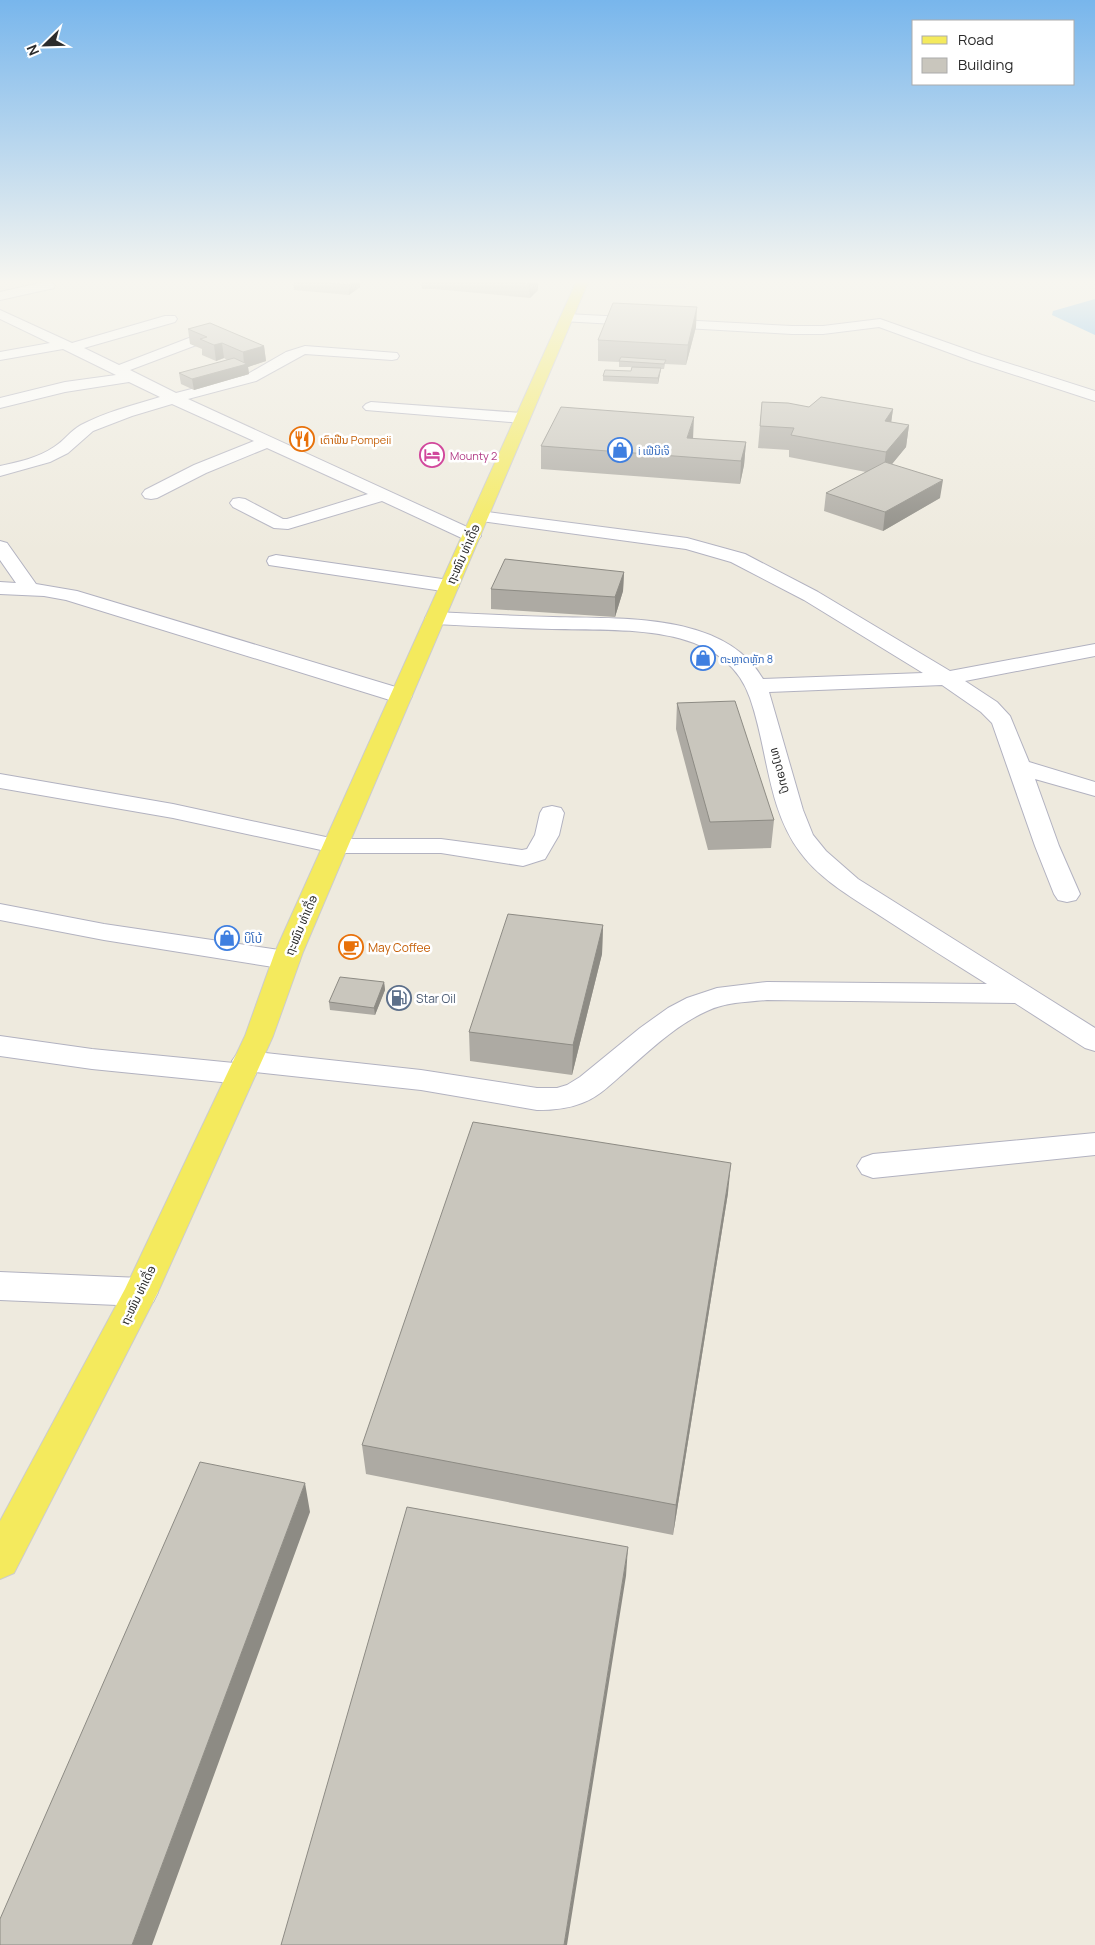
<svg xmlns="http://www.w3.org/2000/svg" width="1095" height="1945" font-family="Manrope,'Noto Sans Lao',sans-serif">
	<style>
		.industrial { fill: #e2dfe6 }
		.water { fill: #70b9f1 }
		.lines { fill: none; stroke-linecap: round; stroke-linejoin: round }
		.minor-casing { stroke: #b2b2c0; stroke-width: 2 }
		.primary-casing { stroke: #ccc; stroke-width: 2 }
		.minor { fill: #fff; fill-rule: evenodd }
		.primary { fill: #f4ea5d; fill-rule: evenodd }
		.wall { fill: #adaaa3 }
		.shaded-wall { fill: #8d8b84 }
		.building { fill: #c9c6bd; stroke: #8d8b84 }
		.labels { text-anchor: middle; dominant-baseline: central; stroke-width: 5; stroke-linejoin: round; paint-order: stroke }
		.far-food-label { font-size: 11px; fill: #c56008; stroke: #fff; text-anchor: start }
		.far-shop-label { font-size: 11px; fill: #366cbe; stroke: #fff; text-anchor: start }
		.far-hotel-label { font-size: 11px; fill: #b23c85; stroke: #fff; text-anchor: start }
		.street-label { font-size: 12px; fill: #2c2c2c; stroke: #fff }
		.shop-label { font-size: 12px; fill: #366cbe; stroke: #fff; text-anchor: start }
		.food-label { font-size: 12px; fill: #c56008; stroke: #fff; text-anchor: start }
		.service-label { font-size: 12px; fill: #4e5e75; stroke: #fff; text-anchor: start }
	</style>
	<rect width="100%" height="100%" fill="#eeeade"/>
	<path class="industrial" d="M618,280H815L814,283L692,280L686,289L615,287Z"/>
	<path class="water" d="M1095,299V335L1052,315L1053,311Z"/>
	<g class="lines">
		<defs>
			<path id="minor" d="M49,281L55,285L54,288L0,300V292Z
				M0,310L72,343L165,316H175L177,319L175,322L84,348L119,365L189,338H199L201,341L199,344L130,370L176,393L246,375L286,352L305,346L397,353L399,356L397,359L392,360L305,354L256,381L188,399L478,532L481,536L478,540L472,541L466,540L382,501L288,529L274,528L233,507L230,503L233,499L239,498L245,499L283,519H287L368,494L267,448L206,473L157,498L151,499L145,498L142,494L145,490L194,465L254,441L172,404L132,416L93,431L68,453L50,462L0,476V466C18,462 38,458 54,447C64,441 70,431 81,425C105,412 134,405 160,397L129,382L65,392L0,408V398L65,382L116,375L63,349L0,360V352L50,343L0,319Z
				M567,314L792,326H823L880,319L982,355L1095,391V401L972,361L879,327L823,334H792L562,321L560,318L562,315Z
				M371,402L522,413L528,415L530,418L528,421L522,423L366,410L363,407L366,404Z
				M480,511L687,538L745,554L818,592L950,671L1095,644V656L965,681L997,702L1010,716L1029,762L1095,782V796L1035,779L1059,846L1080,894L1076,900L1067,902L1058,900L1054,894L1035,846L992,723L981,712L942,685L769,692L803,810L813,835L826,851L858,879L1095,1028V1051L1085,1048L1015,1003L767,1000C747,1002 726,1002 707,1011C676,1025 650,1050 625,1072C612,1083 599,1097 582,1103C567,1109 553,1110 537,1110L421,1090L255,1072L256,1074L251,1081L241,1084L92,1069L0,1056V1036L92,1049L234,1063L232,1061L237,1054L247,1051L421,1070L537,1088H557L567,1085L580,1077L640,1028L668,1008L687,998L717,988L767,982L987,984C953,963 919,941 885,919C855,899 821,881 800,852C767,808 768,749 750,698C724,621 619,631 552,629C513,628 474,626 435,624L428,622L425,618L428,614L435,612C474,614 514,616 553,617C620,619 725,612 763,679L923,673L804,600L731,562L686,549L474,520L471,516L474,512Z
				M0,541L7,543L36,584L77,591L409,691L412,696L409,701L401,702L393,701L66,600L44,596L0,594V582L16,583L0,560Z
				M276,555L449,580L456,582L459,586L456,590L449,592L269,565L267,561L269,557Z
				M0,774L173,804L335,839H441L522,850L527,849L535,835L540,813L543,808L552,806L561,808L564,813L559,835L545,859L523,866L441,853H335L173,818L0,788Z
				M0,904L104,924L286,951L296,954L300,960L296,966L286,969L104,940L0,920Z
				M1095,1133V1155L873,1178L862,1174L857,1166L862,1158L873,1154Z
				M0,1272L141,1278L153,1282L158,1292L153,1302L141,1306L0,1300Z"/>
			<path id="primary" d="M577,280H589L303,952L273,1036L158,1292L14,1573L0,1579V1521L125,1289L245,1036L275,952Z"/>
		</defs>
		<use href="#minor" class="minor-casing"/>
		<use href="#primary" class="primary-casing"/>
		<use href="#minor" class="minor"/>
		<use href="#primary" class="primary"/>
	</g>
	<path class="wall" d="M293,280H359L360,287L349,295L294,290Z
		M421,280H538V290L530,298L435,289H422Z
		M696,327L686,365L665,364L664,369H661L658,384L603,381V376L631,371L632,367H619V362L598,361V340Z
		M188,329L264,346L266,361L248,367L249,374L194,390L181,384L179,373L227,360L224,358L216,361L202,355V349L190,344Z
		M762,402L809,407L893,409L891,422L909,425L906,447L892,464L940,498L883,531L824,511L826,493L866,472L789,457V450L758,448Z
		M693,439L746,442L744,465L740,484L541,469V446Z
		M624,572L623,591L615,617L491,609V589Z
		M677,703L774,820L771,848L708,850L676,729Z
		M603,925L602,954L572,1075L470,1061L469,1032Z
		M384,982L385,990L375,1015L330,1010L329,1002Z
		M728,1193L673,1535L366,1474L362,1445Z"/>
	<path class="shaded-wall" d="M356,280H359L360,287L349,295V285Z
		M533,280H538V290L530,298L529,284Z
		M697,307L696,327L686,365L688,345Z
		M222,343L224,358L216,361L214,345Z
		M264,346L266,361L248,367L249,374L194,390L192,379L244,364L243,352Z
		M661,368L660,374L658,384V378Z
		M893,409L890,431L885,421Z
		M694,417L693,439L687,438Z
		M909,425L906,447L883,475L886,452Z
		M746,442L744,465L740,484L741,461Z
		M943,480L940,498L883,531L885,512Z
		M624,572L623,591L615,617V597Z
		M603,925L602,954L572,1075L573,1045Z
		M384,982L385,990L375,1015L374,1008Z
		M731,1163L728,1193L673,1535L676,1505Z
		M305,1483L310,1512L152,1945H132Z
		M628,1547L626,1576L567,1945H564Z"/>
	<path class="building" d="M294,280H356L349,285Z
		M494,280H533L529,284Z
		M613,303L697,307L688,345L598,340Z
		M210,323L264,346L243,352L222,343L214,345L200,339L207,337L188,329Z
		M621,357L666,360L664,364L619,361Z
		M234,358L247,364L192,379L179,373Z
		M632,367L661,368L658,378L603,376L605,370L631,371Z
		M821,397L893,409L885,421L909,425L886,452L791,435L794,428L760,426L762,402L788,403L809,407Z
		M561,407L694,417L687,438L746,442L741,461L541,446Z
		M885,462L943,480L885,512L826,493Z
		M505,559L624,572L615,597L491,589Z
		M735,701L774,820L710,822L677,703Z
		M508,914L603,925L573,1045L469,1032Z
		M340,977L384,982L374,1008L329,1002Z
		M473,1122L731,1163L676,1505L362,1445Z
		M200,1462L305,1483L132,1945H0V1919Z
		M407,1507L628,1547L564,1945H281Z"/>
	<linearGradient id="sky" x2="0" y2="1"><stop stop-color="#78b6ec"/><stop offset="0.51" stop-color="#f7f6f0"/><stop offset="1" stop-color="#f7f6f0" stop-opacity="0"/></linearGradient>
	<rect width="1095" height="552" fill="url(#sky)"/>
	<defs>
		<symbol id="restaurant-ring" viewBox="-11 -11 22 22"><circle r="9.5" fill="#fff" stroke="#e8710a" stroke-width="1.5"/><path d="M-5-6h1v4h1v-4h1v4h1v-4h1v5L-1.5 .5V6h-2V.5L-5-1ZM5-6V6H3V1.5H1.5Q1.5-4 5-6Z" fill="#e8710a"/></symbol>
		<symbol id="shop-ring" viewBox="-11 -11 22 22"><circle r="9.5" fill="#fff" stroke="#3f7fe0" stroke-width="1.5"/><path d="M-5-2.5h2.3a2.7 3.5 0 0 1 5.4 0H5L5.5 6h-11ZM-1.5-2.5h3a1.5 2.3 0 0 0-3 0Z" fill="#3f7fe0"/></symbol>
		<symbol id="hotel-ring" viewBox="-11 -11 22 22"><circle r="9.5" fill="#fff" stroke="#d1479c" stroke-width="1.5"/><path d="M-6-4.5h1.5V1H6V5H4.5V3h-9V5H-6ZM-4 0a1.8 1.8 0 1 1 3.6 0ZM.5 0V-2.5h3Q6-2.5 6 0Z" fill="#d1479c"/></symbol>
		<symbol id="cafe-ring" viewBox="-11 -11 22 22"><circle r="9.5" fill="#fff" stroke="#e8710a" stroke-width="1.5"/><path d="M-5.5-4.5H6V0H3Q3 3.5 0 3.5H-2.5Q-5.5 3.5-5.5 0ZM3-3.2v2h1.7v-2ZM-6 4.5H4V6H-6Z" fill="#e8710a"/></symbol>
		<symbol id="fuel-ring" viewBox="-11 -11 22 22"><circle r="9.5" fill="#fff" stroke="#5c6f8a" stroke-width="1.5"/><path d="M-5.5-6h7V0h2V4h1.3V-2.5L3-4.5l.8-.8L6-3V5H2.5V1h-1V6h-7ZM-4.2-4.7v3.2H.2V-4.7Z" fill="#5c6f8a"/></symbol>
	</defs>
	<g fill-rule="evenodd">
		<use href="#restaurant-ring" x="288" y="425" width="28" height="28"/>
		<use href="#shop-ring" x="606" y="436" width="28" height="28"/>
		<use href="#hotel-ring" x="418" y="441" width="28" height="28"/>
		<use href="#shop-ring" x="689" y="644" width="28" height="28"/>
		<use href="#shop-ring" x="213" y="924" width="28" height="28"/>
		<use href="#cafe-ring" x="337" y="933" width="28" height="28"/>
		<use href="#fuel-ring" x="385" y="984" width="28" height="28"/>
	</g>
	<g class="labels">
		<g class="far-food-label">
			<text x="320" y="439">ເຕົາຟືນ Pompeii</text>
		</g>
		<g class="far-shop-label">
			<text x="638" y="450">i ເຟີນີເຈີ</text>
			<text x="720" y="658">ຕະຫຼາດຫຼັກ 8</text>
		</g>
		<g class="far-hotel-label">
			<text x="450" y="455">Mounty 2</text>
		</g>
		<g class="street-label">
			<text transform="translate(463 554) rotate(-66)">ຖະໝົນ ທ່າເດື່ອ</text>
			<text transform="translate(781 770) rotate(75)">ທາງດອນດູ</text>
			<text transform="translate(301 925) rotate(-67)">ຖະໝົນ ທ່າເດື່ອ</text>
			<text transform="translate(138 1295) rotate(-64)">ຖະໝົນ ທ່າເດື່ອ</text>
		</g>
		<g class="shop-label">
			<text x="244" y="938">ບິໂບ້</text>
		</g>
		<g class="food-label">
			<text x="368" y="947">May Coffee</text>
		</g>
		<g class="service-label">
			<text x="416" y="998">Star Oil</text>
		</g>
	</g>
	<rect x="912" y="20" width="162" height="65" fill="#ffffff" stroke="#ababab"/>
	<rect x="922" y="36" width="25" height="8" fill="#f4ea5d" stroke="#ababab"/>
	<text x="958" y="45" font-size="15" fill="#2c2c2c">Road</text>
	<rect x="922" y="58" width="25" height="15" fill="#c9c6bd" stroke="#ababab"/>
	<text x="958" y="70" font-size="15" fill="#2c2c2c">Building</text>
	<g transform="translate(45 45) rotate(247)" stroke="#ffffff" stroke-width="4" paint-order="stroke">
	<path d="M0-4L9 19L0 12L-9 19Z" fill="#2c2c2c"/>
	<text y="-8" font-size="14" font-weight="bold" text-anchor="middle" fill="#2c2c2c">N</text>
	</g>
</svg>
